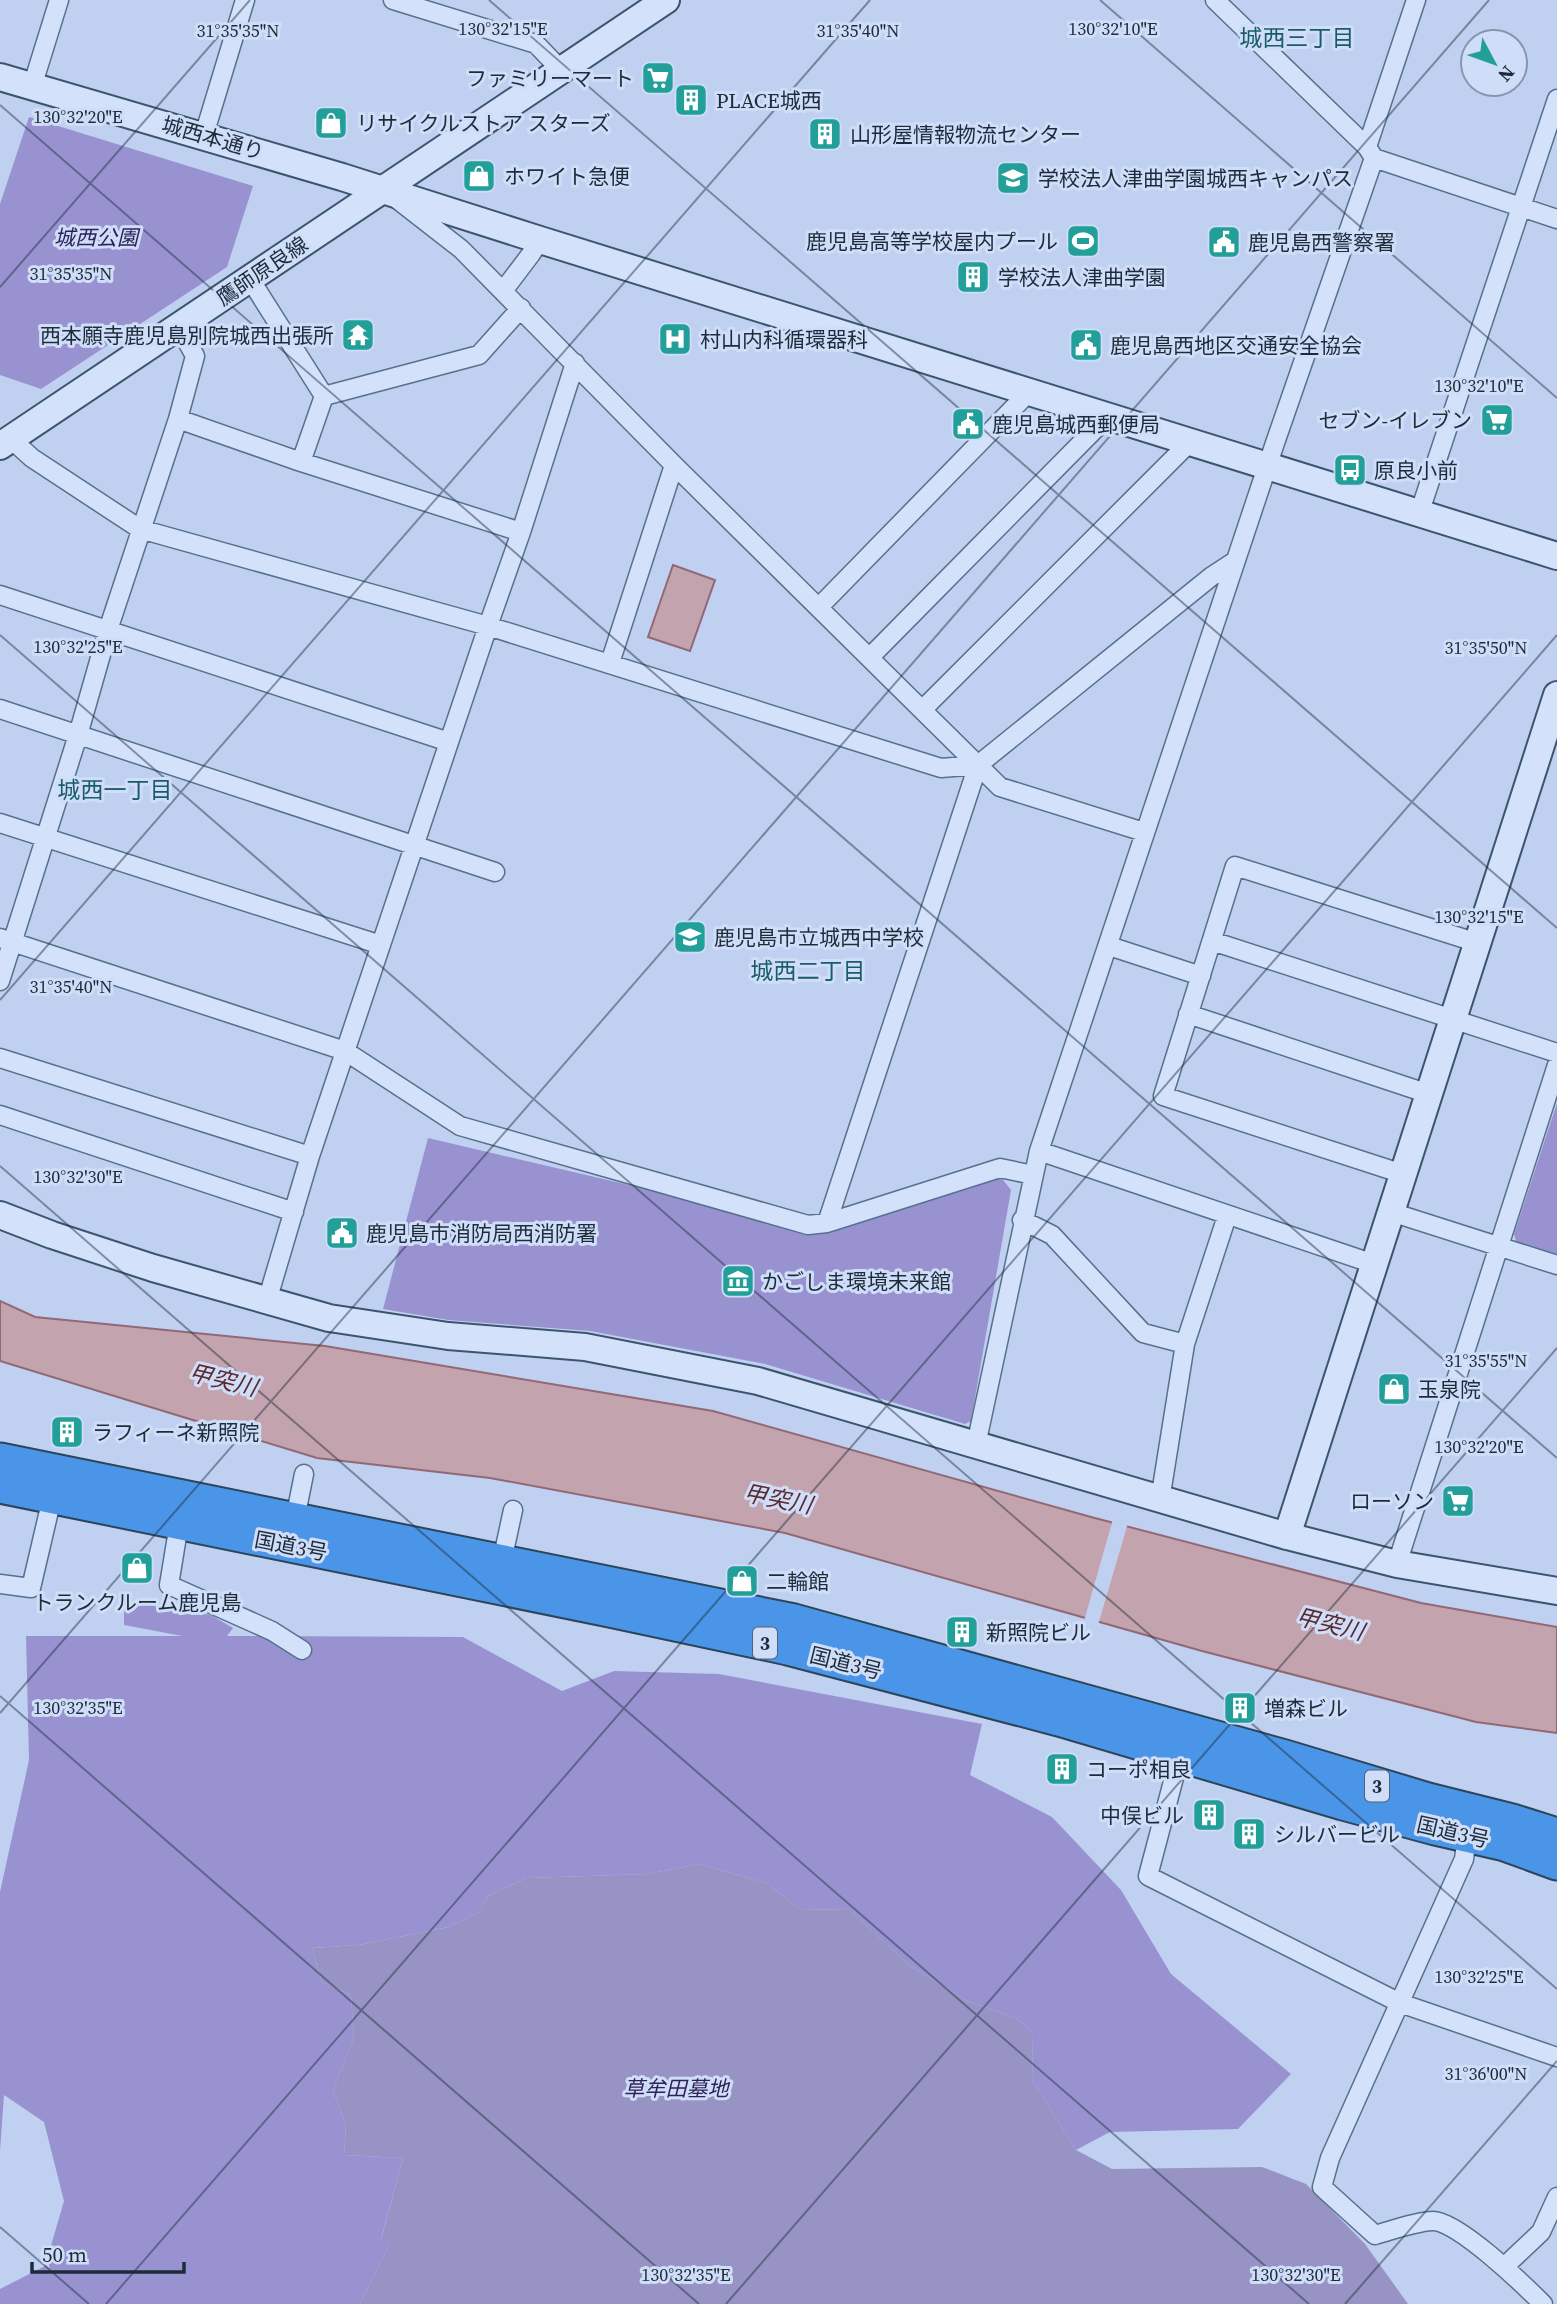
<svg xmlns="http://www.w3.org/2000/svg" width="1557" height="2304" font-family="'Source Serif 4','Noto Sans JP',serif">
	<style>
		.green { fill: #9893d0 }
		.cemetery { fill: #9793c4 }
		.water { fill: #c3a3ae; stroke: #916975; stroke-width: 2 }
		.pier { fill: #c0d0f1 }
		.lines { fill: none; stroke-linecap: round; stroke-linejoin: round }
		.street-casing { stroke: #56718b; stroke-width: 21 }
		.secondary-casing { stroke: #3a556d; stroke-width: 30 }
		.highway-casing { stroke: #2b4559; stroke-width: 37 }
		.street { stroke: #d4e1fb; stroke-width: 18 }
		.secondary { stroke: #d4e1fb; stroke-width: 26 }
		.highway { stroke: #4a95e7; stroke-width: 33 }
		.ticks { fill: none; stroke: #1c2c3a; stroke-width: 2; stroke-opacity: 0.45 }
		.labels { text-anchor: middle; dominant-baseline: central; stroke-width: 6; stroke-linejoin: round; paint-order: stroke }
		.shield { fill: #d0ddf8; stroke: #526173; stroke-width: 2 }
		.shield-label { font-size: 19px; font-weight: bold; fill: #1c2c3a }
		.poi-label { font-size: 21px; fill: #1c2c3a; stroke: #d0ddf8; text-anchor: start }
		.street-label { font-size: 21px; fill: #1c2c3a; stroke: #d0ddf8 }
		.park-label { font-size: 21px; font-style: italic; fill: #2d2158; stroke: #d0ddf8 }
		.neighbourhood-label { font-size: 23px; fill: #185c69; stroke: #d0ddf8 }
		.water-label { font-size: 23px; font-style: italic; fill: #5b2a2f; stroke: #d0ddf8 }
		.ticks-label { font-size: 18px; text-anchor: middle; fill: #1c2c3a; stroke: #d0ddf8; stroke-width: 6; stroke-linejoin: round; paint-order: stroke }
	</style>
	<rect width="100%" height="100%" fill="#c0d0f1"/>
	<path class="green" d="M29,117L253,186L227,267L41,389L0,375V204Z
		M1557,1103V1257L1517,1244L1514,1234Z
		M428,1138L830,1232L1000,1176L1011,1190L971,1421L965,1424L765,1364L590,1331L448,1320L383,1309Z
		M124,1599L211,1615L233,1628L227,1636L463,1637L562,1691L614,1671L719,1674L982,1724L970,1775L1052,1817L1121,1890L1171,1974L1291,2074L1238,2129L1110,2132L1076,2150L1032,2080L1033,2034L1018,2019L965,2000L909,1965L850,1910L799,1909L767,1883L699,1864L648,1874L527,1878L488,1896L479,1912L449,1927L359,1945L312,1948L322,1982L351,1995L354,2038L333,2090L346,2125L344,2155L403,2158L381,2239L390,2243L360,2304H0V2289L45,2266L64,2201L44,2122L4,2095L0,2151V1892L29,1760L26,1636H182L124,1625Z"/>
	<path class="cemetery" d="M699,1864L767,1883L799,1909L850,1910L909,1965L965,2000L1018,2019L1033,2034L1032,2080L1076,2150L1112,2169L1262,2167L1306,2184L1365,2244L1408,2304H360L390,2243L381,2240L403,2158L344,2155L346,2125L333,2090L354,2038L351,1995L322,1982L312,1948L359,1945L449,1927L479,1912L488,1896L527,1878L648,1874Z"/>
	<path class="water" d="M673,565L715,580L690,651L648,637Z
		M0,1301L35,1317L325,1346L713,1411L1091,1517L1421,1603L1557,1627V1733L1476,1722L1202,1651L785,1533L490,1478L317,1458L0,1361Z"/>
	<path class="pier" d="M1113,1519L1128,1523L1098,1625L1084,1621Z"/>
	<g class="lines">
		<defs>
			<path id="street" d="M393,0L536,44L561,70
				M1215,0L1367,147L1374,158L1557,219
				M32,87L59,0
				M204,135L245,0
				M1367,147L1416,0
				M398,200L461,249L674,465L1000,787L1144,832
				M250,279L324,396L301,462
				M503,291L531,254L540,240
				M324,396L479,355L521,308
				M178,419L301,462L521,532
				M11,439L32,458L140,529L488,626L941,768L978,765
				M1419,514L1557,99
				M0,595L449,742
				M819,607L1030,391
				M870,657L1108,416
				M610,663L674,465
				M0,709L495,872
				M923,709L1190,442
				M0,823L381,945
				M0,938L345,1051L460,1126L808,1225L827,1223L1000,1168L1033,1175
				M1212,941L1557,1053
				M1109,946L1201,976
				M0,981L78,735L108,630L178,419L195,356L179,327
				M1188,1014L1429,1094
				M0,1058L310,1156
				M0,1115L294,1212
				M1039,1151L1374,1264
				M1403,1174L1163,1096L1235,866L1478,943
				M1391,1212L1557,1265
				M1022,1220L1052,1235L1143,1333L1185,1344L1160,1500
				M827,1223L978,765L1212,576L1235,561
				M267,1301L310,1156L488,626L521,532L575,363
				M1185,1344L1227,1216
				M976,1445L1039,1151L1275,443L1374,158
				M295,1519L304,1474
				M179,1524L169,1585L272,1631L302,1650
				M502,1561L513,1510
				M1397,1564L1557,1065
				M0,1584L31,1588L52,1498
				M1180,1755L1148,1876L1400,2003L1557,2057
				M1468,1828L1464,1859L1330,2158L1322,2187L1375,2235C1393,2230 1414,2222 1432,2221C1456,2219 1525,2286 1543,2304
				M1504,2267L1541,2232L1557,2197"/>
			<path id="secondary" d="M0,77L342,177L540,240L1557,556
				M0,446L666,0
				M0,1215L52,1235L153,1268L329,1318L448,1336L585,1347L758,1381L1287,1536L1397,1564L1557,1591
				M1287,1536L1557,695"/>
			<path id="highway" d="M0,1460L794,1621L1285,1757L1428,1800L1512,1821L1557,1835
				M0,1486L610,1610L788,1648L1059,1719L1343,1803L1435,1828L1505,1844L1557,1863"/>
		</defs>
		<use href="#street" class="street-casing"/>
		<use href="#secondary" class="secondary-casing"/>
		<use href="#highway" class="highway-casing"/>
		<use href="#street" class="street"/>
		<use href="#secondary" class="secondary"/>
		<use href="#highway" class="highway"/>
	</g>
	<path class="ticks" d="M489,0L1557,928M1100,0L1557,398M0,105L1557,1458M0,287L250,0M0,635L1557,1989M0,1000L870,0M0,1166L1309,2304M0,1696L699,2304M0,1713L1489,0M0,2227L89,2304M106,2304L1557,635M726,2304L1557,1348M1345,2304L1557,2061"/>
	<defs>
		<symbol id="supermarket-square" viewBox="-11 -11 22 22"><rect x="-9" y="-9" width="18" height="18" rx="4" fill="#229f99" stroke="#d0ddf8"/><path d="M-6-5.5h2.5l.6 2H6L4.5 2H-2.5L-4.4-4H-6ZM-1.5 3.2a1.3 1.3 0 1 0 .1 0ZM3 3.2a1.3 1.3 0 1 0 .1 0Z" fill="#fff"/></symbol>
		<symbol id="building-square" viewBox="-11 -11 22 22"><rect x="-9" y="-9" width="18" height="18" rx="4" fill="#229f99" stroke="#d0ddf8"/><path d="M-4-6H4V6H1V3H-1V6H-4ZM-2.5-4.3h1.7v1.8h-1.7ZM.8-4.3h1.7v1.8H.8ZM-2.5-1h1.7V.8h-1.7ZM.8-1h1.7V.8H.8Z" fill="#fff"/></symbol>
		<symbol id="shop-square" viewBox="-11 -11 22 22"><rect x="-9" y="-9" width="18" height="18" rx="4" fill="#229f99" stroke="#d0ddf8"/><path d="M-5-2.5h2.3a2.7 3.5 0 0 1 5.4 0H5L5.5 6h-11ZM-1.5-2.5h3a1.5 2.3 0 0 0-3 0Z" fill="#fff"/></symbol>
		<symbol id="school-square" viewBox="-11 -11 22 22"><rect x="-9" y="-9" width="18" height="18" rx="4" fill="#229f99" stroke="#d0ddf8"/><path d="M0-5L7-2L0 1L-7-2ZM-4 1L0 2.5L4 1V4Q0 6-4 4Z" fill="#fff"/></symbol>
		<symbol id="stadium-square" viewBox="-11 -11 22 22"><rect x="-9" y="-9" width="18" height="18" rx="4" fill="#229f99" stroke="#d0ddf8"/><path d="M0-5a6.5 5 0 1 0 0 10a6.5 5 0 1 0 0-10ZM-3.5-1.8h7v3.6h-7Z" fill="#fff"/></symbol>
		<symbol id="civic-square" viewBox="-11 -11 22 22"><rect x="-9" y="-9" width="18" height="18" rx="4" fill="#229f99" stroke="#d0ddf8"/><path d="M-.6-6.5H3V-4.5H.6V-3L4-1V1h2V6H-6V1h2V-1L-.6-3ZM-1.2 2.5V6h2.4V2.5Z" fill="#fff"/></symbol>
		<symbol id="temple-square" viewBox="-11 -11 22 22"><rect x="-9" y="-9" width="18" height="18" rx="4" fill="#229f99" stroke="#d0ddf8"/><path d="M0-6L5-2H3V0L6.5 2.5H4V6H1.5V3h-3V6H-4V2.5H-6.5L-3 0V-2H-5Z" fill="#fff"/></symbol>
		<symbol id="hospital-square" viewBox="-11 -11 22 22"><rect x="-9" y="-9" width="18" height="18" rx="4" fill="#229f99" stroke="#d0ddf8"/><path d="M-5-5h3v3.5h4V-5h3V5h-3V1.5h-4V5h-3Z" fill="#fff"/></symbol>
		<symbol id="bus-square" viewBox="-11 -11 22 22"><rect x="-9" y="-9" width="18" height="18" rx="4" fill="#229f99" stroke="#d0ddf8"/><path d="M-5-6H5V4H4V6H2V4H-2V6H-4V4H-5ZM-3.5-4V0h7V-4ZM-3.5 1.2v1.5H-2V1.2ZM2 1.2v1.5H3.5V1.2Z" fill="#fff"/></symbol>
		<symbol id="museum-square" viewBox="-11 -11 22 22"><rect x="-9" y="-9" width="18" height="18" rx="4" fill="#229f99" stroke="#d0ddf8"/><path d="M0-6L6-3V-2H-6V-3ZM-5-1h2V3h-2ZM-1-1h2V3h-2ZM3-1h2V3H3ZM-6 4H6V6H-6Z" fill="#fff"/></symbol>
	</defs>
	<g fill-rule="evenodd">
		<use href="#supermarket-square" x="639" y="59" width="38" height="38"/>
		<use href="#building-square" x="672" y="81" width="38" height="38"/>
		<use href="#shop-square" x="312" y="104" width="38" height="38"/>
		<use href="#building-square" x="806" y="115" width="38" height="38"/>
		<use href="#shop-square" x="460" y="157" width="38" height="38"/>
		<use href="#school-square" x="994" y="159" width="38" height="38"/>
		<use href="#stadium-square" x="1064" y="222" width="38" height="38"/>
		<use href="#civic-square" x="1205" y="223" width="38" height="38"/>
		<use href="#building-square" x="954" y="258" width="38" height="38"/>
		<use href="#temple-square" x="339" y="316" width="38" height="38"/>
		<use href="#hospital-square" x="656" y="320" width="38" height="38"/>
		<use href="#civic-square" x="1067" y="326" width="38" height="38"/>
		<use href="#supermarket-square" x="1478" y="401" width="38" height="38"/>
		<use href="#civic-square" x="949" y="405" width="38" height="38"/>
		<use href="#bus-square" x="1331" y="451" width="38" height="38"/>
		<use href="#school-square" x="671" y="918" width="38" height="38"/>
		<use href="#civic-square" x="323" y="1214" width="38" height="38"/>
		<use href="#museum-square" x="719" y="1262" width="38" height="38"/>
		<use href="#shop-square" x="1375" y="1370" width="38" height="38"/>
		<use href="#building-square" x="48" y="1413" width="38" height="38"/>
		<use href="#supermarket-square" x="1439" y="1482" width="38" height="38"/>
		<use href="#shop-square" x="118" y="1549" width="38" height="38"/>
		<use href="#shop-square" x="723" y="1562" width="38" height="38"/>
		<use href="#building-square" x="943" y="1613" width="38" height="38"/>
		<use href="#building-square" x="1221" y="1689" width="38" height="38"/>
		<use href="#building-square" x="1043" y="1750" width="38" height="38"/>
		<use href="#building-square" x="1190" y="1796" width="38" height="38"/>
		<use href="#building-square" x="1230" y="1815" width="38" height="38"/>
	</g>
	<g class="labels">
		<g class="shield">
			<rect x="753" y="1627.5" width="24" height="31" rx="5"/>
			<rect x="1365" y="1770.5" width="24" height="31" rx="5"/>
		</g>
		<g class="shield-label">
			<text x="765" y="1643">3</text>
			<text x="1377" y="1786">3</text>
		</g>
		<g class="poi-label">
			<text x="634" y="78" text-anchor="end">ファミリーマート</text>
			<text x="716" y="100">PLACE城西</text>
			<text x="356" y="123">リサイクルストア スターズ</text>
			<text x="850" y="134">山形屋情報物流センター</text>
			<text x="504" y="176">ホワイト急便</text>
			<text x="1038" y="178">学校法人津曲学園城西キャンパス</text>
			<text x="1058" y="241" text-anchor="end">鹿児島高等学校屋内プール</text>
			<text x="1248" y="242">鹿児島西警察署</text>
			<text x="998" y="277">学校法人津曲学園</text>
			<text x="334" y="335" text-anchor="end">西本願寺鹿児島別院城西出張所</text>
			<text x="700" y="339">村山内科循環器科</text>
			<text x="1110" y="345">鹿児島西地区交通安全協会</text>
			<text x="1472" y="420" text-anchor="end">セブン-イレブン</text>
			<text x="992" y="424">鹿児島城西郵便局</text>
			<text x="1374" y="470">原良小前</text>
			<text x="714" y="937">鹿児島市立城西中学校</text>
			<text x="366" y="1233">鹿児島市消防局西消防署</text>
			<text x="762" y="1281">かごしま環境未来館</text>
			<text x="1418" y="1389">玉泉院</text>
			<text x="92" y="1432">ラフィーネ新照院</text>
			<text x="1434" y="1501" text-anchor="end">ローソン</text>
			<text x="766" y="1581">二輪館</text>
			<text x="137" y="1602" text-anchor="middle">トランクルーム鹿児島</text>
			<text x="986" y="1632">新照院ビル</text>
			<text x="1264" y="1708">増森ビル</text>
			<text x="1086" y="1769">コーポ相良</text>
			<text x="1184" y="1815" text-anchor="end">中俣ビル</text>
			<text x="1274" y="1834">シルバービル</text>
		</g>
		<g class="street-label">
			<text transform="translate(213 138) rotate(16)">城西本通り</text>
			<text transform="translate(262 271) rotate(-34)">鷹師原良線</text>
			<text transform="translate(291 1546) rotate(11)">国道3号</text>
			<text transform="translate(846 1663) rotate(14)">国道3号</text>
			<text transform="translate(1453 1832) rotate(13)">国道3号</text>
		</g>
		<g class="park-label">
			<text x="96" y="237">城西公園</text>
			<text x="676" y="2088">草牟田墓地</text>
		</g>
		<g class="neighbourhood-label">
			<text x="1297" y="38">城西三丁目</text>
			<text x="115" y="790">城西一丁目</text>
			<text x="808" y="971">城西二丁目</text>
		</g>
		<g class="water-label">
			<text transform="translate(223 1380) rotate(14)">甲突川</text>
			<text transform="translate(778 1499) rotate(11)">甲突川</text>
			<text transform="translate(1330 1624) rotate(14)">甲突川</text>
		</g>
	</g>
	<g class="ticks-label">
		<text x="503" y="35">130°32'15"E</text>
		<text x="1113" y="35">130°32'10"E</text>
		<text x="238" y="37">31°35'35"N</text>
		<text x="858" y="37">31°35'40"N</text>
		<text x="78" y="123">130°32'20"E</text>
		<text x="71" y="280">31°35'35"N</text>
		<text x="1479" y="392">130°32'10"E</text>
		<text x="78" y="653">130°32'25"E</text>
		<text x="1486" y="654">31°35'50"N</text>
		<text x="1479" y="923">130°32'15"E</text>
		<text x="71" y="993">31°35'40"N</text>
		<text x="78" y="1183">130°32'30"E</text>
		<text x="1486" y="1367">31°35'55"N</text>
		<text x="1479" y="1453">130°32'20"E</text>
		<text x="78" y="1714">130°32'35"E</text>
		<text x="1479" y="1983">130°32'25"E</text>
		<text x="1486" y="2080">31°36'00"N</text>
		<text x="686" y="2281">130°32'35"E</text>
		<text x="1296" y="2281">130°32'30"E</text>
	</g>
	<g transform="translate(1494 63) rotate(131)"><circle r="33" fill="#d0ddf8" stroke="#8896ac" stroke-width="2"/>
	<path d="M0-5L12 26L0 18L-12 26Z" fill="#229f99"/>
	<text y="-10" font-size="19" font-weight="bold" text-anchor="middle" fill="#1c2c3a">N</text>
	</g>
	<path d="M32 2262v10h152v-10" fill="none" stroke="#1c2c3a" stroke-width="3.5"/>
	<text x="42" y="2262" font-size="21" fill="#1c2c3a" stroke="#d0ddf8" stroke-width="5" paint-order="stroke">50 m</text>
</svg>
